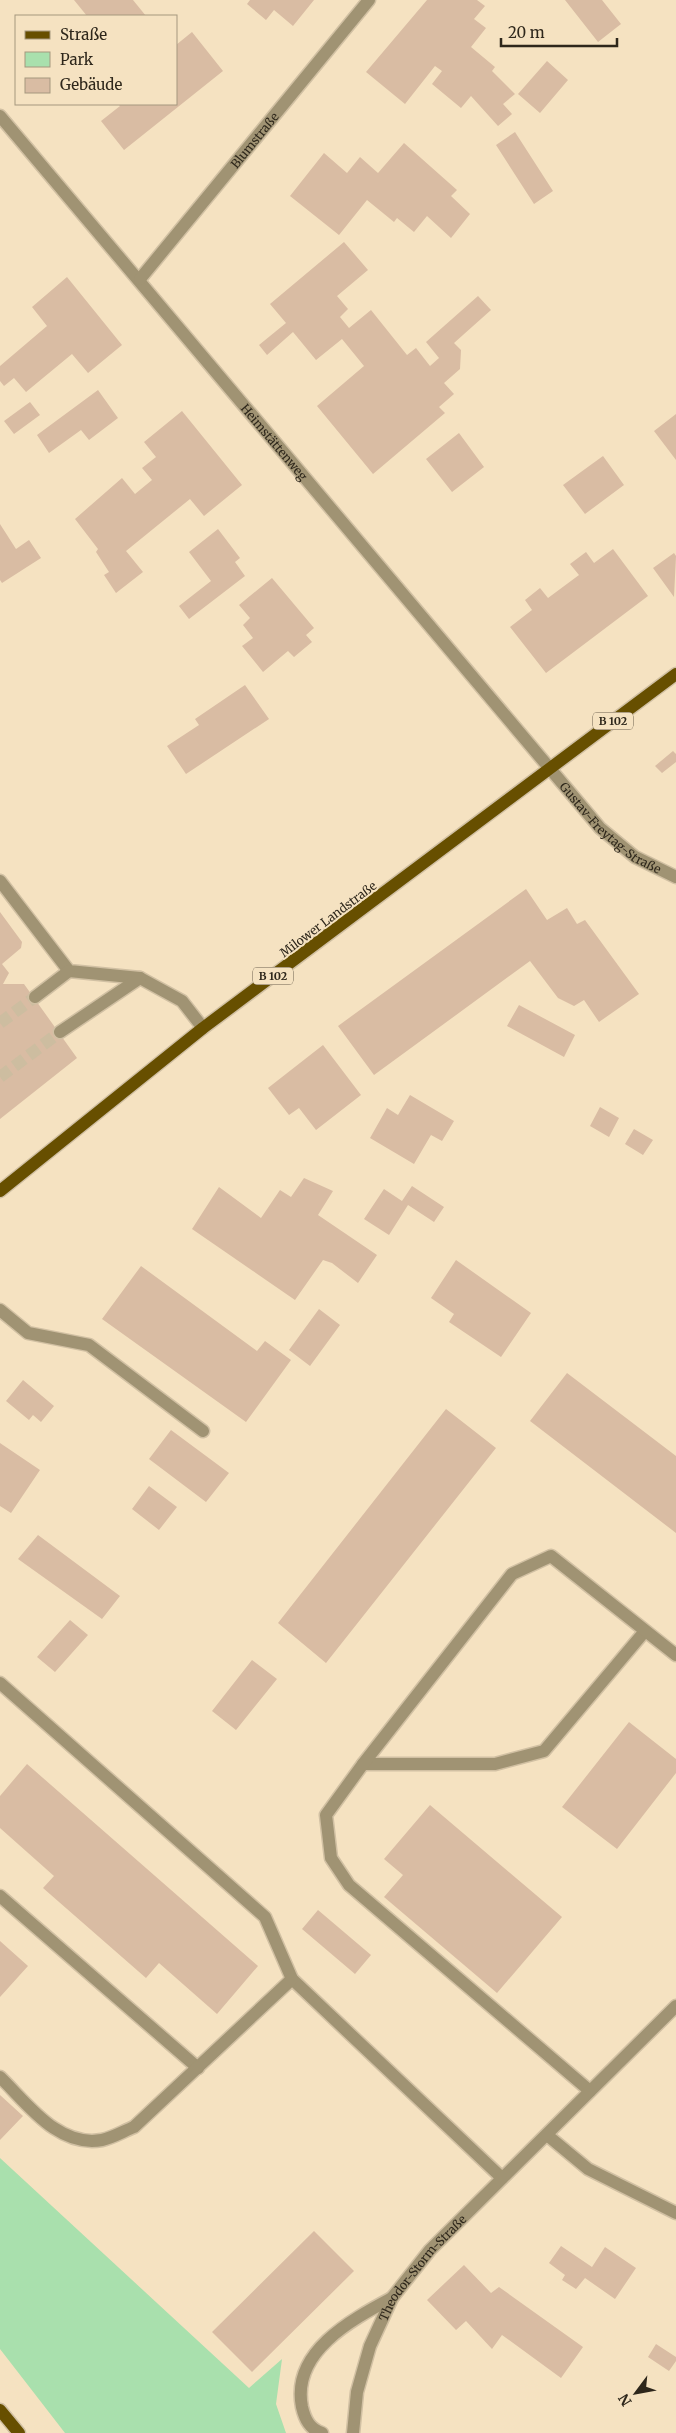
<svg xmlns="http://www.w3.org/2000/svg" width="676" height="2433" font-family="Merriweather,serif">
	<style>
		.green { fill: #a9e0ad }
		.building { fill: #d9bca3 }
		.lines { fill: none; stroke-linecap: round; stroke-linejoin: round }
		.minor-tunnel { stroke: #cdbda0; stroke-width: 12; stroke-dasharray: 12 6; stroke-linecap: butt }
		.minor-casing { stroke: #d1c0a3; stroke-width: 15 }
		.major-casing { stroke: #d1c0a3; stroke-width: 15 }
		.minor { stroke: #a09373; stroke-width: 12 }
		.major { stroke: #674f00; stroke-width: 12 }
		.labels { text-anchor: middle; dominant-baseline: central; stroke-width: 4; stroke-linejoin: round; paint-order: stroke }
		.shield { fill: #f5e2c1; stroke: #6a5f4d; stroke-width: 1 }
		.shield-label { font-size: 11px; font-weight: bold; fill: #2e271b }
		.street-label { font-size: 12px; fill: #2e271b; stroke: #f5e2c1 }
	</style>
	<rect width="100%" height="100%" fill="#f5e2c1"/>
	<path class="green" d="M0,2158L249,2388L282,2359L276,2404L286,2433H65L0,2349Z"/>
	<path class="building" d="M74,0H133L146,16H87Z
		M250,0H314L293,26L274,10L266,20L247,4Z
		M427,0H477L485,6L474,19L486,28L471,47L495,67L492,71L515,94L503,104L512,114L498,126L471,96L461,108L432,84L442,71L435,66L405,104L366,72Z
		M565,0H602L621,24L598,42Z
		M192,32L223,71L124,150L101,121L120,106L118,104H176V45Z
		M547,61L568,80L540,113L518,94Z
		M515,132L553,191L534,204L496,145Z
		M404,143L457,190L451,196L470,214L451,238L427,216L414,232L397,218L394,222L367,200L339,235L290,196L324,153L347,173L360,157L378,173Z
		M344,242L368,270L337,296L348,309L340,317L349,328L371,310L407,355L416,348L430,366L439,358L426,342L478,296L491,310L454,343L461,350L460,369L444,383L454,394L439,407L445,413L373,474L317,406L364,366L342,339L316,360L293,332L267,355L259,345L286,323L270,304Z
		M67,277L122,345L88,373L72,354L26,392L14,378L4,386L0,381V366L47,326L32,307Z
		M98,390L118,418L89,440L81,430L49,453L37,435Z
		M30,402L40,415L14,434L4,421Z
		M182,411L242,485L204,516L190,499L126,551L143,572L116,593L104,575L109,572L96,552L98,549L75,519L122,478L135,494L152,480L142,468L156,457L144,442Z
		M676,414V460L654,431Z
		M459,433L484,467L452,492L426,459Z
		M603,456L624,485L585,514L563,485Z
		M0,524L16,549L29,540L41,558L2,583L0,580Z
		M218,529L240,558L235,562L245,576L189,619L179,606L211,581L189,552Z
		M613,549L648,596L546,673L510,627L532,610L525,600L540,588L548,598L579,575L570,564L586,552L594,563Z
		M674,553L676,556L674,597L653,568Z
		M272,578L314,628L306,635L312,642L294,657L288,651L263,672L242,646L253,638L243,625L250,618L239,605Z
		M245,685L269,719L186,774L167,746L199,725L195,719Z
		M673,751L676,754V762L662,773L655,766Z
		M526,889L547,920L567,908L577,924L585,920L639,994L599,1022L584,1000L574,1006L558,998L530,961L374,1075L338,1026Z
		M0,912L22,942L21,948L2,964L9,973L3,984H24L77,1058L0,1119Z
		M519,1005L575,1035L564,1057L507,1026Z
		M323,1045L361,1095L316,1130L299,1108L289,1115L268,1088Z
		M410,1095L454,1121L442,1141L431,1135L414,1164L370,1138L387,1108L398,1115Z
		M600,1107L619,1118L609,1137L590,1126Z
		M634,1129L653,1140L643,1155L625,1144Z
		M304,1178L333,1191L318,1215L377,1255L358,1283L332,1263L323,1260L295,1300L192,1229L219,1187L261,1218L280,1190L291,1197Z
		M412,1186L444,1207L434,1222L408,1205L389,1235L364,1219L384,1189L402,1201Z
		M456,1260L531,1313L501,1357L449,1322L454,1314L431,1298Z
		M141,1266L257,1351L265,1341L291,1360L246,1422L102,1319Z
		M319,1309L340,1325L310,1366L289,1350Z
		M567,1373L676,1456V1533L530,1421Z
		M23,1380L54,1406L41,1422L33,1415L29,1420L6,1401Z
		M446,1409L496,1448L326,1663L278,1623Z
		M171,1430L229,1473L206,1502L149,1459Z
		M0,1443L40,1470L11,1513L0,1506Z
		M149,1486L177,1507L159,1530L132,1509Z
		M38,1535L120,1596L102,1619L18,1559Z
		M70,1620L88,1635L55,1672L37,1657Z
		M252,1660L277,1679L236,1730L212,1711Z
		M629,1722L676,1759V1773L617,1849L562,1807Z
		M27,1764L258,1966L217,2014L159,1963L146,1978L43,1888L54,1876L0,1828V1796Z
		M430,1805L562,1917L497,1993L384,1897L403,1875L384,1859Z
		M318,1910L371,1955L355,1974L302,1929Z
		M0,1941L28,1966L0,1997Z
		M0,2095L23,2116L0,2140Z
		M314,2231L354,2271L252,2372L212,2332Z
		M561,2246L592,2267L605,2247L636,2268L615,2299L585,2278L576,2289L562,2280L565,2275L549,2263Z
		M464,2265L491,2293L499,2287L583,2347L561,2378L502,2335L492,2349L466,2321L456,2330L427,2300Z
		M656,2344L676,2357V2361L669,2371L648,2357Z"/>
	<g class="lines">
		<path class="minor-tunnel" d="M0,1023L35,997
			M0,1077L60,1032"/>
		<defs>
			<g id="minor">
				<path id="s1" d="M0,116L600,828L635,857L676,877"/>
				<path id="s2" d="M140,279L369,0"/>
				<path d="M0,881L69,971L140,978L182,1001L203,1028"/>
				<path d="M35,997L69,971"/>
				<path d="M60,1032L140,978"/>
				<path d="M0,1310L28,1333L89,1345L203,1431"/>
				<path d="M0,1683L265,1917L292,1979L502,2178"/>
				<path d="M363,1764H495L544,1751L645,1631"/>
				<path d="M0,1896L198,2068"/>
				<path d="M0,2077C27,2103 58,2148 102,2140C112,2138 124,2131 134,2127L292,1979"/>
				<path d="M590,2091L349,1885L331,1858L326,1815L363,1764L512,1574L551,1556L676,1655"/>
				<path d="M547,2135L588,2169L676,2213"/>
				<path d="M322,2433C310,2429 305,2420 302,2407C291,2352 351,2320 392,2298"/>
				<path id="s3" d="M353,2433L357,2392L370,2346L392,2298L430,2250L676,2006"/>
			</g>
			<path id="major" d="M0,1191L203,1028L676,674
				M0,2410L19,2433"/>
		</defs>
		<use href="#minor" class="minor-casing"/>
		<use href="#major" class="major-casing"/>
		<use href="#minor" class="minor"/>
		<use href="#major" class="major"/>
	</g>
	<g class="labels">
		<g class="shield">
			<rect x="593" y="712.5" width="40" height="17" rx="4"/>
			<rect x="253" y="967.5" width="40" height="17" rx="4"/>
		</g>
		<g class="shield-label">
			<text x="613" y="721">B 102</text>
			<text x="273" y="976">B 102</text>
		</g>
		<g class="street-label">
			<text stroke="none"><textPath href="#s2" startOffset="180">Blumstraße</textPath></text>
			<text stroke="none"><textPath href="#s1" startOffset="426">Heimstättenweg</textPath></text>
			<text stroke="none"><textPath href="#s1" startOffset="939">Gustav-Freytag-Straße</textPath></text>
			<text transform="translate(328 919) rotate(-37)">Milower Landstraße</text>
			<text stroke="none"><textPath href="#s3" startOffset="184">Theodor-Storm-Straße</textPath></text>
		</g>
	</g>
	<rect x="15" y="15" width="162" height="90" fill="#f5e2c1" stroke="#a5977f"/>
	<rect x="25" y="31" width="25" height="8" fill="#674f00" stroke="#a5977f"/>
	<text x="60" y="40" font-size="15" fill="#2e271b">Straße</text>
	<rect x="25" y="52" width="25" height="15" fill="#a9e0ad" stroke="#a5977f"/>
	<text x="60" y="65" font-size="15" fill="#2e271b">Park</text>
	<rect x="25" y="78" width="25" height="15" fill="#d9bca3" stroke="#a5977f"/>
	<text x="60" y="90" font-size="15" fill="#2e271b">Gebäude</text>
	<g transform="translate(636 2393) rotate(238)" stroke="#f5e2c1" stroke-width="4" paint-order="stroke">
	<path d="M0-4L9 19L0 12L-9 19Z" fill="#2e271b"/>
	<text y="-8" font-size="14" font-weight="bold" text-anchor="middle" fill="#2e271b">N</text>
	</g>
	<path d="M501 38v8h116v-8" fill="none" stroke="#2e271b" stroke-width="2.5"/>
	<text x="508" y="38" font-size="15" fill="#2e271b" stroke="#f5e2c1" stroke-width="4" paint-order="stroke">20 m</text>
</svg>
